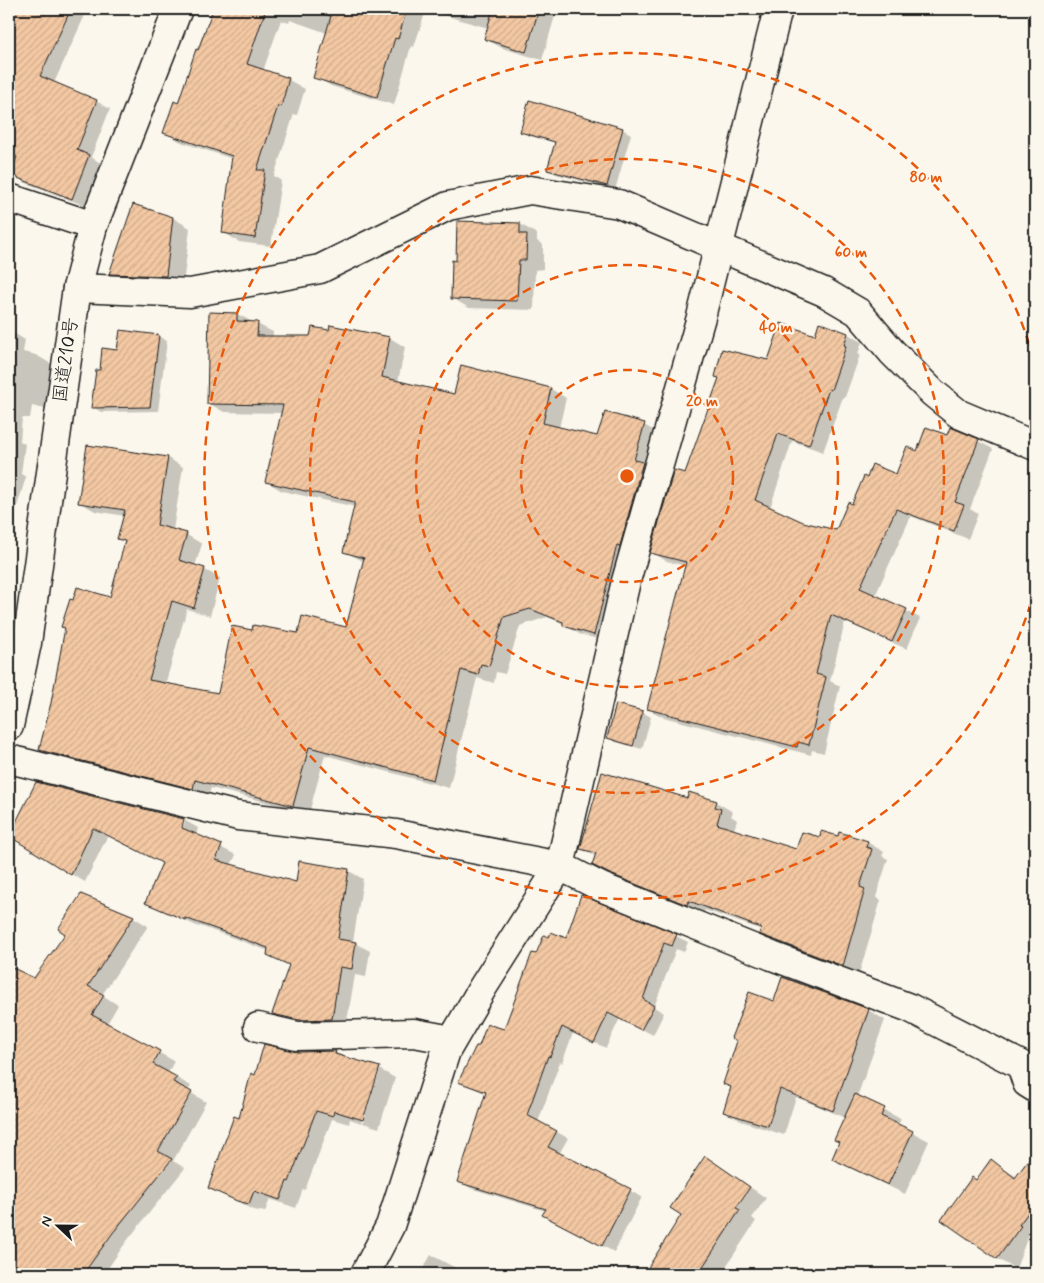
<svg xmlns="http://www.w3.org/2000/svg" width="1044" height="1283" font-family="Mynerve,'Klee One',sans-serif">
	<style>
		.shadow { fill: #0003; fill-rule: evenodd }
		.building { fill: url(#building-hatch); stroke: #1c1c1c }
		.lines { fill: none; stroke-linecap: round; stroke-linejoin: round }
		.minor-casing { stroke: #1c1c1c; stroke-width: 31 }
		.major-casing { stroke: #1c1c1c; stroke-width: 31 }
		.highway-casing { stroke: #1c1c1c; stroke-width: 31 }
		.minor { stroke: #fbf7ec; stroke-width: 28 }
		.major { stroke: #fbf7ec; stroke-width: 28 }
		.highway { stroke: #fbf7ec; stroke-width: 28 }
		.ring { fill: none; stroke: #e8590c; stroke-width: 2.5; stroke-dasharray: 9 6 }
		.labels { text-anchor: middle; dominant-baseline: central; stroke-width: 4.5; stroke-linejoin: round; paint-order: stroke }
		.street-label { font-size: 19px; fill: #1c1c1c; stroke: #fbf7ec }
		.centre { fill: #e8590c; stroke: #fbf7ec; stroke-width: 2.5 }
		.ring-label { font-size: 15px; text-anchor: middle; font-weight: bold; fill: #e8590c; stroke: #fbf7ec; stroke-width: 4.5; stroke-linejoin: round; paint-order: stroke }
	</style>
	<defs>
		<pattern id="building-hatch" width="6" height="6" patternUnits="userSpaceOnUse" patternTransform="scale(1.25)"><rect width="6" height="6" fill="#f3c8a3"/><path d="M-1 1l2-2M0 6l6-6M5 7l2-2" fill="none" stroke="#d0ab8c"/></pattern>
	</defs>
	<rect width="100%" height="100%" fill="#fbf7ec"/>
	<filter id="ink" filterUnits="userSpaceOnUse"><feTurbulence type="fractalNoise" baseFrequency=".02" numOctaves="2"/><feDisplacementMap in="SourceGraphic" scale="10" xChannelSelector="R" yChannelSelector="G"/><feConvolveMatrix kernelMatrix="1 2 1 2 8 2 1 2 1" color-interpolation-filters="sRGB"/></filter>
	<g filter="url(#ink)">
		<path class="shadow" d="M9,9L85,10L83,14L85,15L54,83L96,101L110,109L91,157L102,164L86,206L26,183L12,175L18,158L9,155Z
			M213,9H557L542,60L502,48L486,39L488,28L426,10L414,47L411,46L394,105L331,86L315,77L327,33L290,20L289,23L281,20L263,71L289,80L305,89L297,115L294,114L274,176L281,181L271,246L239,242L223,232L233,159L181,142L165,133L179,104L196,52Z
			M892,9H902L900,12Z
			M964,9H982L979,15Z
			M622,129L631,134L615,190L556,174L548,169L556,143L530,136L521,132Z
			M173,218L190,228L183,285L127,283L110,273Z
			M459,222L520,224L537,234V241L543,245V269L535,270L534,310L469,308L452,298L457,262Z
			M237,314L273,332V337L390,338L405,347L398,382L455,396L551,389L566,398L559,428L598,438L644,425L660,434L609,642L579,634L564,624L547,617L520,626L505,674L496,672L494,683L477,678L449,788L325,755L309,813L211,788L208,797L56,759L41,750L52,703L66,629L63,627L111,599L126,543L118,538L125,516L95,511L79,502L88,446L168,458L183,467L173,530L187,535L202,544L195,566L205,570L220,578L210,616L187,609L165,685L219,695L253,631L298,635L347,629L365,562L345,552L356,507L282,491L267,482L282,413L224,412L208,403Z
			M820,324L848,334L862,342L858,354L860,355L845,397H843L823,452L792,441L770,508L802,523L837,532L868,479L896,475L918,452L947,437L950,429L978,441L993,449L970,509L978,514L968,539L911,516L875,596L920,618L907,649L845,622L830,681L840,686L824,753L812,750L811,755L663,717L648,709L686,566L666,561L652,552L686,475L768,362L816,337Z
			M9,330L25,340L23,352L36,355L53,365L45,409L32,406L30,418H22L20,441L25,444L21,474L26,477L12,523L9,521Z
			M158,336L167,341L158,411L101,412L93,407L101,372L118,352Z
			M642,712L651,717L642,749L616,742L608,737Z
			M36,783L184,820L198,828L196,835L236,855L231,865L297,884L349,871L363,879L353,942L370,951L366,977L355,975L346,1027L288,1022L274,1014L290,966L268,955L269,951L200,926L199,927L161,910L146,902L163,863L108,835L85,882L71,874ZM182,822H185L181,834Z
			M688,799L716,802L733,812L731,816L737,820L734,830L797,851L821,838L839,837L867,842L884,852L882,856L888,859L876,897L881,900L859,974L777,943L760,933L762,930L705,910L704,913L625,882L610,874L596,857L582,848Z
			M81,895L133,917L148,926L102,995L118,1005L107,1024L174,1061L168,1073L191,1086L188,1091L206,1102L173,1161L185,1168L126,1242L106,1271L110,1274H9V968L35,980L67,934Z
			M676,936L688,942L684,952L676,949L654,1007L664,1013L653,1035L620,1018L606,1048L573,1033L562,1063L560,1062L538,1122L568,1138L559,1154L642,1197L614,1252L555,1221L546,1211L470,1188L459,1181L487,1094L459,1082L480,1047L504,1031L537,956L567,940Z
			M774,1003L868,1010L885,1020L857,1097L901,1119L898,1125L929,1141L905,1194L850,1168L833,1159L841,1142L846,1118L796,1097L784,1135L741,1121L725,1111L732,1088L724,1084Z
			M335,1052L348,1059L379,1069L395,1078L379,1128L363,1123L380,1070H377L361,1123L350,1119L349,1124L332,1119L305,1190L303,1189L296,1208L270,1199L265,1212L254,1210L210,1188L239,1120L256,1076L297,1053Z
			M991,1161L1017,1177L1022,1170L1035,1178V1216L1016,1269L999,1260L942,1219L976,1181Z
			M722,1168L766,1198L752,1218L756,1221L725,1268L736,1274H645L682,1215Z
			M431,1255L467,1274H420Z"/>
		<path class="building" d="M17,9H71L40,76L97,100L77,150L89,155L72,199L10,175L17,157L9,153V27Z
			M213,9H266L247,64L289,78L281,107L278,106L257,170H265L255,238L222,233L232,156L163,133L174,101L178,103L196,49L198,50Z
			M325,9H407L398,39L395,38L377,97L313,78L331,16L324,14Z
			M493,9H539L526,52L484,39Z
			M529,100L623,128L607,186L547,170L555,142L520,132Z
			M133,204L173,217L166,276L109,274Z
			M457,221L520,223V234H527L526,260H519L517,301L451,299L452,260L456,261Z
			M209,312L237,313V321L258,322L257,336H310L312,327L329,330L330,325L390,337L382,377L454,394L461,365L551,388L543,423L597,436L605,412L645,423L634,460L643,462L620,546L617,545L594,635L563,626V622L530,609L504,617L489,666L481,664L478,675L461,670L433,780L309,747L293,806L195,780L193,789L39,750L51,703L65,628L61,627L70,599L73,600L77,587L110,597L125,541L117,539L125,510L78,503L87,445L168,457L157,525L187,533L179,560L205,568L194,608L172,601L149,680L218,693L232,626L252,630L253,625L298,633L302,616L346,627L364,558L343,552L355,502L265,482L283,405L207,404Z
			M819,322L848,333L844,345L846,346L831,390L829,389L809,445L778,434L755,500L803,522L836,530L848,502L852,504L864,476L867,478L872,464L896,474L907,446L917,451L926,427L947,435L950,427L979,439L955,502L964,505L954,531L896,509L860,588L907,609L892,642L831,615L816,674L826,677L809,745L798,742L797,747L647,709L686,562L650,553L674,470L685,473L719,378L715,377L722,349L768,360L781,323L815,335Z
			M120,330L159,335L150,407L91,408L96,370H100L102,348L117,350Z
			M616,704L643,711L633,746L607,738Z
			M602,772L687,798L689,792L717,801L715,807L721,809L717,824L796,849L802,832L820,837L821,831L838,836L839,832L868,841L866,847L872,849L860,887L865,889L843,966L759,934L761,928L689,901L687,905L608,873L592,865L596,853L580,849Z
			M36,782L184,819L182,828L222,845L216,860L296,882L299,861L349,869L338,939L356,942L352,969L340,967L332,1019L299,1020L272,1014L289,965L267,955L268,948L185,918V920L145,903L162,863L93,828L71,875L9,836Z
			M81,894L134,916L88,986L104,995L92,1015L160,1051L153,1064L177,1077L173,1082L192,1092L158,1151L172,1159L112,1234L83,1274H9V966L34,978L65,934L58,929Z
			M581,895L677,934L672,946L664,943L643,999L654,1006L641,1030L608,1013L594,1043L562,1027L550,1057L548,1056L527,1115L557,1131L548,1147L631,1189L602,1246L542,1215L546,1209L457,1182L486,1092L458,1082L476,1046H479L487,1024L504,1029L532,953L536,954L544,935L549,937L551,932L566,938Z
			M782,977L869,1009L833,1111L780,1089L768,1126L723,1112L731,1087L723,1084L737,1041L731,1038L749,992L774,1001Z
			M264,1044L297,1052L336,1051L335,1054L380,1067L363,1120L334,1111L333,1116L316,1111L289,1182L287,1181L280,1200L254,1191L249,1204L237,1201L208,1188L234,1116L239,1118L251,1073L255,1075Z
			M855,1094L885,1108L881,1116L913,1131L888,1185L832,1159L839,1142L834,1140Z
			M1035,1151V1203L1019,1225L1021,1226L997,1259L941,1220L972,1177L976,1180L991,1159L1015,1178Z
			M705,1156L750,1187L736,1208L740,1210L698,1274H644L681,1215L670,1208Z"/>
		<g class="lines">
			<defs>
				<path id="minor" d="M77,288L190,293L320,269L448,206L530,190L619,204L824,292L858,312L892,352L933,393L959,414L1035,446
					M9,759L238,816L396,834L560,866L601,887L772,956L910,1008L1021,1065L1027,1083L1035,1088
					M258,1027L297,1036L414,1033L452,1040
					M365,1274L390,1226L446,1051L483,987L560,866L626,581L701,317L778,9"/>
				<path id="major" d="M9,198L93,226"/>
				<path id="highway" d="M9,726L27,643L77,288L93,226L178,9"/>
			</defs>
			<use href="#minor" class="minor-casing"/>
			<use href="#major" class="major-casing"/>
			<use href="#highway" class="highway-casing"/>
			<use href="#minor" class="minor"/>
			<use href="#major" class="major"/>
			<use href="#highway" class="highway"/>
		</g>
	</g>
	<g class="ring">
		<circle cx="627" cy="476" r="106"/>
		<circle cx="627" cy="476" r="211"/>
		<circle cx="627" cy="476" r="317"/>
		<path d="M1035 589A423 423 0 1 1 1035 363"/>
	</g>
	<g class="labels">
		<g class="street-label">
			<text transform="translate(66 360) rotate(-82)">国道210号</text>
		</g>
	</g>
	<circle cx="627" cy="476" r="8" class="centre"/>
	<g class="ring-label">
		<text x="926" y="182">80 m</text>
		<text x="851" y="257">60 m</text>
		<text x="776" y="332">40 m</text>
		<text x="702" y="406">20 m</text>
	</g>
	<rect width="1044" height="1283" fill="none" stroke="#fbf7ec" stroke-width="30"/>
	<rect x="15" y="15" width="1014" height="1253" fill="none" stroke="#1c1c1c" stroke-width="2" filter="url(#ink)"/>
	<g transform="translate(58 1226) rotate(292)" stroke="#fbf7ec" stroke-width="4" paint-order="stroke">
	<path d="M0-4L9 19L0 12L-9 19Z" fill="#1c1c1c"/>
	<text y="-8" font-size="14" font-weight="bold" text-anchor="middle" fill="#1c1c1c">N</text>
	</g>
</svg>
